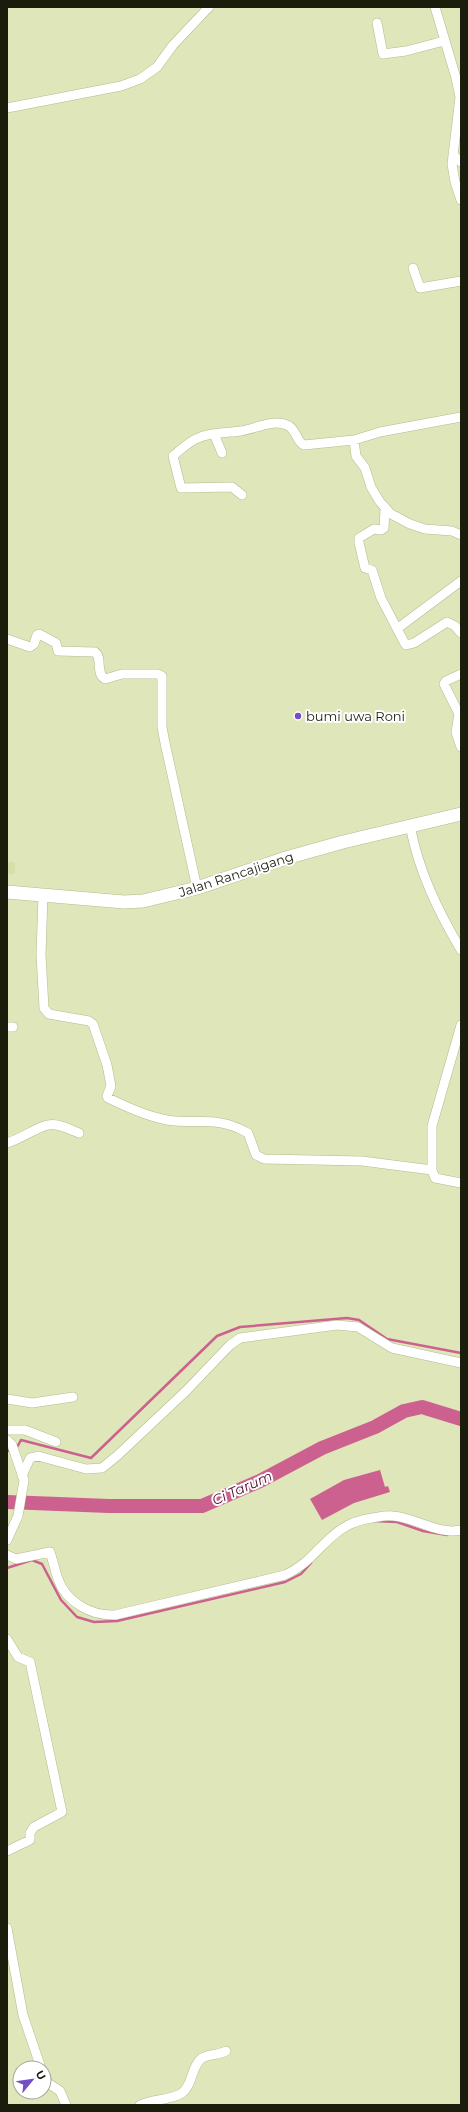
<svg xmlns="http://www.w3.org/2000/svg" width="468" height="2112" font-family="Montserrat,sans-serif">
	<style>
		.built { fill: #d6dea9 }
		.water { fill: #cc6190 }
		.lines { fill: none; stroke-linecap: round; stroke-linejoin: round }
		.stream { stroke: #cc6190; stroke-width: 2.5 }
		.river { stroke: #cc6190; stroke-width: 14 }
		.street-casing { stroke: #b4bb8f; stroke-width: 10 }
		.secondary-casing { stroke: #b4bb8f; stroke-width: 14 }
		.street { stroke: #fff; stroke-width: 9 }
		.secondary { stroke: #fff; stroke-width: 13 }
		.poi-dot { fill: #754dc6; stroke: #fff; stroke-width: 1.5 }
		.labels { text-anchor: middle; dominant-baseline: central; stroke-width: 4; stroke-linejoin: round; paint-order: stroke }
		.poi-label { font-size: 13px; fill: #1b1d0c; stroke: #fff; text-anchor: start }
		.street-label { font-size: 13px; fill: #1b1d0c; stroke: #fff }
		.water-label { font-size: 14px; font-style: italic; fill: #500b2e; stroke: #fff }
	</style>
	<rect width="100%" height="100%" fill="#dfe6b9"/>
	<path class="built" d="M7,862H15V874H7Z"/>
	<path class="water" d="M380,1470L385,1487L388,1486L390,1492L354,1503L322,1520L310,1499L344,1480Z"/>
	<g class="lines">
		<path class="stream" d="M7,1451L16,1449L21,1440L91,1458L217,1336L240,1327L347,1318L359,1320L387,1339L461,1353
			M375,1521L397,1522L423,1531L447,1535
			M7,1568L32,1560L42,1564L61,1600L77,1617L94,1622L117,1621L285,1582L301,1574L311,1563"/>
		<path class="river" d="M7,1502L109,1506H202L260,1481L322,1448L375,1427L404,1411L422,1407L461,1419"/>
		<defs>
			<path id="street" d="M435,7L456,78L460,97L452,164L455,182L461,200
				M377,23L383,54L406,51L444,41
				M7,108L121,86L140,79L157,67L173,45L209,7
				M453,155L461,162
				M413,268L420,288L461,281
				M214,434L222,453
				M354,440L356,456L365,468L371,487L380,502L391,514L410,524L425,529L452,531L461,535
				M242,495L232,487L181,488L173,456C179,451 191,440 198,438C211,432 227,433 241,431C255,429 272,419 287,425C297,429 296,442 304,445L354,440L380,432L461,417
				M385,508L384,528L381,530L374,529L359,538V543L365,568L372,570L381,598L404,642L406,645L414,643L447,622L455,626L461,633
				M398,628L461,581
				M7,639L30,647L34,644L37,635L39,634L56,643L58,651L95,652C103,658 95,673 105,679L122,674H158L162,676V727L165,743L197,888
				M461,674L446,681L444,684L459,714L456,732L461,747
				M410,825C418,870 438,911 461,950
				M43,895L41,955L44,1008L49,1014L89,1021L93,1024L107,1065L111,1086L107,1096L108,1098C127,1107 146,1116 167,1120C199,1125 216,1115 248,1133L256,1155L264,1159L362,1161L432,1170
				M461,1025L432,1126V1170L435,1178L461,1183
				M7,1027H13
				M7,1143C21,1139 37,1127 48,1125C58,1123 69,1129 79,1133
				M7,1399L32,1403L73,1397
				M7,1430H25L56,1442
				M7,1440L12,1445L24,1480L18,1516L7,1540
				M22,1476L30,1458L38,1456L86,1469L102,1468L118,1455L186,1391L230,1345L240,1338L337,1325L358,1327L392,1348L461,1363
				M7,1555L16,1559L50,1552C53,1561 55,1570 58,1579C66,1602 91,1616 115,1615L285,1575C321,1559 327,1524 372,1518C379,1517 386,1515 393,1516C417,1518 437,1535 461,1530
				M7,1639L18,1657L30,1662L62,1812L34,1827L30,1833V1840L7,1851
				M7,1928L23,2015L41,2068
				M44,2077L48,2083L60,2091L66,2105
				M140,2105C153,2099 172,2100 182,2093C193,2085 191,2066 202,2058C209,2054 219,2055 226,2051"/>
			<path id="secondary" d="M7,892L124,902L143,901L197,888L286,858L343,842L461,814"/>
		</defs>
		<use href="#street" class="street-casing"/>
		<use href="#secondary" class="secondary-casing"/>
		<use href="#street" class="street"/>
		<use href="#secondary" class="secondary"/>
	</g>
	<circle class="poi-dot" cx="298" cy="716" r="4"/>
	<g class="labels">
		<g class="poi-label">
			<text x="306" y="716">bumi uwa Roni</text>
		</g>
		<g class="street-label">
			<text transform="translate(236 874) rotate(-18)">Jalan Rancajigang</text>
		</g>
		<g class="water-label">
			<text transform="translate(242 1488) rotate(-24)">Ci Tarum</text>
		</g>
	</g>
	<rect width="468" height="2112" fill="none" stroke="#1b1d0c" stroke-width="16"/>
	<g transform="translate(32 2080) rotate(61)"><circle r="19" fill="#ffffff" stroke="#a4a59e"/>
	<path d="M0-3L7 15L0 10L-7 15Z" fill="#754dc6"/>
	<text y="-6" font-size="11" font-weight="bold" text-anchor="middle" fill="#1b1d0c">U</text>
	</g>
</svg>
